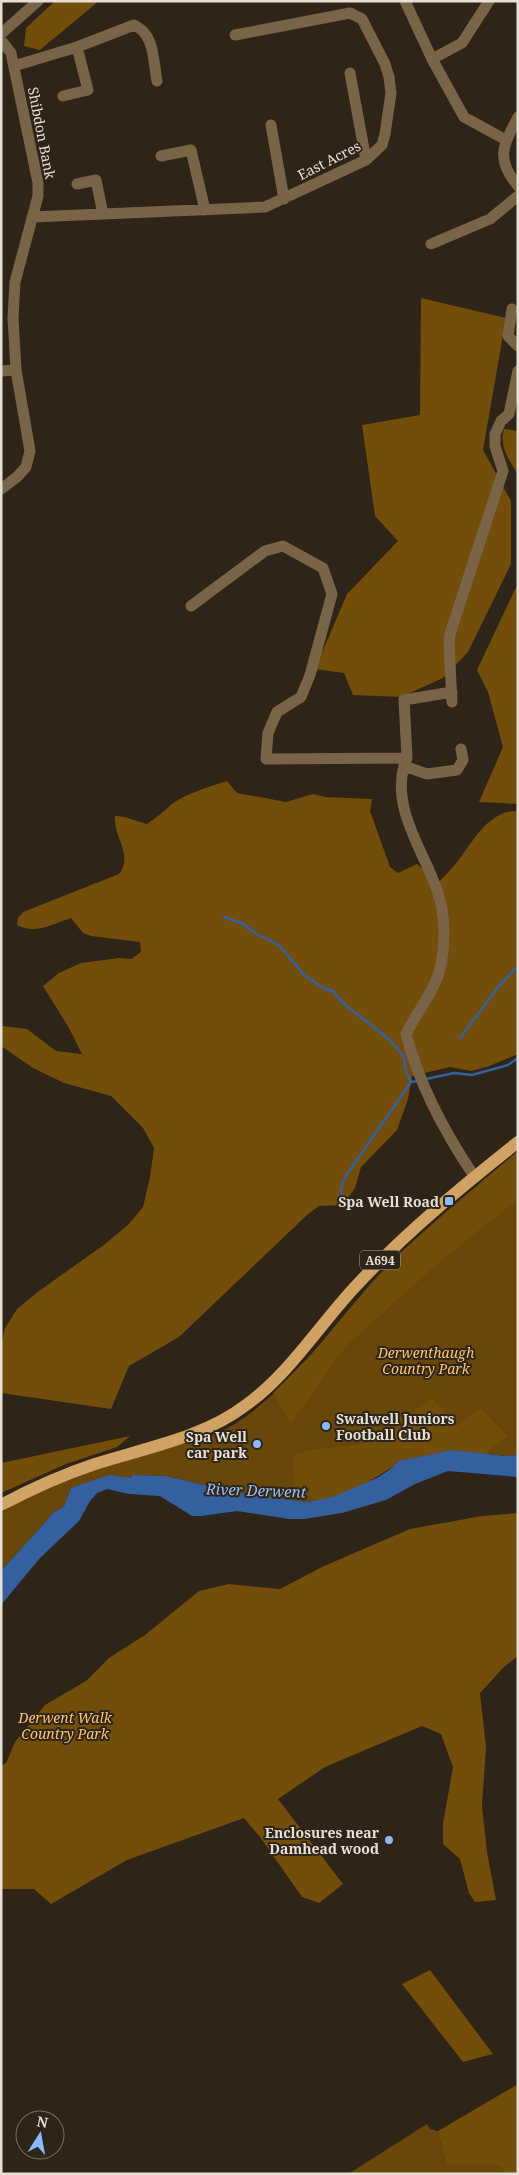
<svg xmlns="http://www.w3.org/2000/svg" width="519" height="2175" font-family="'Noto Serif',serif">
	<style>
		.green { fill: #69460a }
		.forest { fill: #734d0a }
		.water { fill: #3460a0 }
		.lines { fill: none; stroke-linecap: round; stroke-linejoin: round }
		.stream { stroke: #3460a0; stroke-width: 2.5 }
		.minor { stroke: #7a6447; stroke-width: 11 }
		.major { stroke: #d0a263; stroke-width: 12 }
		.poi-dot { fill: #8cb9fc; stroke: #2e2417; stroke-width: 2 }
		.labels { text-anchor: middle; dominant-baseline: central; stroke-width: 4; stroke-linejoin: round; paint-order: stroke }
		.shield { fill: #2e2417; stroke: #b0a89d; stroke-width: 1 }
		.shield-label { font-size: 12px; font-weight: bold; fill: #e7e0d7 }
		.street-label { font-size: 14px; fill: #e7e0d7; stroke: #2e2417 }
		.poi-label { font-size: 14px; font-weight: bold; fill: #e7e0d7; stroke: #2e2417; text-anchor: end }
		.park-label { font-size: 14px; font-style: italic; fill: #fdc577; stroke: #2e2417 }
		.water-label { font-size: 15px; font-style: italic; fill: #9cc1f6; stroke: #2e2417 }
	</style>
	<rect width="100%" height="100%" fill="#2e2417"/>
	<path class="green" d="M518,1151V1455L506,1456L452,1450L398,1461L392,1468L333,1497L306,1502L233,1492L166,1476L132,1475L131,1478H119L71,1488L64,1506L54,1512L1,1571V1513C49,1480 110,1465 165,1449C188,1442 212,1438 233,1425C292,1388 331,1327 377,1277C420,1231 470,1192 518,1151Z
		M427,2124L430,2129L438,2131L446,2165H498L506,2174H348Z"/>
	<path class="forest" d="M55,1H99L40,50L24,46L26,28Z
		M421,298L506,318L483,450L511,501V564L468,652L443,678L401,697L353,695L344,673L315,669L347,594L398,541L375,516L362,425L420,415Z
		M504,429L518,431V475C509,459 499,448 504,429Z
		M518,583V804L479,802L503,747L488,692L477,670Z
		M227,781L237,793L286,802L313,794L325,797L372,799L370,811L390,867L398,873L417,864L438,883C444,876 451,870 457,862C473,842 488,810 518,811V1054L487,1067L471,1071L450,1067L412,1076L408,1099L397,1130L361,1167L355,1188L343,1205L319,1206L307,1215L179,1337L129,1366L111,1409L1,1393V1346L5,1328L17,1309L39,1291L105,1244L129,1224L143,1207L150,1177L154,1148L143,1128L111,1096L64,1083L33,1068L1,1046V1026H3L27,1029L56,1051L82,1054L69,1028L43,986L59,973L81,963L119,958L131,959L141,952L140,942L91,936L83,933L71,918C53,924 34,935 17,925L18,918L23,912L119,874C134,854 113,838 115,816C127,816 135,821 147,824C156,818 164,811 172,804C187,793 209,787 227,781Z
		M518,1151V1199L443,1259L346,1346L291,1423L273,1393L311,1355L371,1284L401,1252Z
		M432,1398L457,1426L480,1408L507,1436L485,1454L452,1450L398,1461C386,1474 337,1501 319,1500C311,1499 302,1491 295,1487L292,1456C315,1446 340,1449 364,1443C387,1437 413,1412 432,1398Z
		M130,1436L117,1447L66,1464L1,1493V1463Z
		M518,1513V1656L504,1667L480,1693L486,1747L482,1806L487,1852L496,1900L475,1902L469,1893L460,1859L443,1844V1824L453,1767L441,1734L422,1726L325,1767L278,1799L343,1884L319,1903L302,1897L260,1837L244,1818L127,1860L51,1904L34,1889H1V1766L6,1763L15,1742L45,1705L86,1681L109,1658L145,1635L199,1591L229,1584L280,1589L324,1566L410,1529L482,1516Z
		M430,1970L493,2054L463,2062L402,1984Z
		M518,2084V2174H506L498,2165H446L438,2131Z"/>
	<path class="water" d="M452,1450L506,1456L518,1455V1477L448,1471L415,1484L386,1500L342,1513L304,1519H289L237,1511L201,1516H192L160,1496L129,1494L107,1489L97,1493L90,1501L79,1521L40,1558L1,1605V1571L54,1512L64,1506L71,1488L109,1475L131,1478L132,1475L166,1476L233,1492L306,1502L333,1497L377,1478L392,1468L398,1461Z"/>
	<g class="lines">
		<path class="stream" d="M224,917L242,923L255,933L279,945L304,975L323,988L333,991L343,1003L390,1040L404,1057L406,1071L411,1082
			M460,1038L499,986L518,966
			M426,1079L454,1073L472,1075L508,1065L518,1058
			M345,1207L341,1190L345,1177L411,1082L418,1081"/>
		<path class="minor" d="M405,1L432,59L464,117L506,140
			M1,34L38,1
			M1,40L11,53L38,183V196L15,282L13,318L16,370L30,451L26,467L17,477L1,489
			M432,59L462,43L489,1
			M14,66L77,47L134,25C155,34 153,61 157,81
			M350,73L366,160
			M63,96L88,90L77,47
			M518,117C503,146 495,159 518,186
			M271,125L284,199
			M161,156L191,150L205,210
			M77,184L96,180L103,214
			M32,217L265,207L366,160L382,145L385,134L391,93L389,77L385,64L362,19L350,13L235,35
			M431,244L490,219L518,196
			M512,309L508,336L518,346
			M1,371L16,370
			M191,606L265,551L283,546L323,568L332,594L310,675L301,697L277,712L268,733L266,759L407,758L404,766
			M452,702L449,645L450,634L503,471L495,446V434L501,421L509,414L518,371
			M461,749L463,760L457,770L427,774L404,766C392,809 423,850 437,890C446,915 446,946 439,973C432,994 416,1014 406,1034C419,1084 445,1133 474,1176
			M407,758L404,700L452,692"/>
		<path class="major" d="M1,1505C31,1489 62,1475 95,1464C145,1448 203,1438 246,1405C289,1374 318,1327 354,1288C404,1234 460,1188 518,1142"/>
	</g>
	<g class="poi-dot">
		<rect x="444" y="1196" width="10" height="10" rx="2.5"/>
		<circle cx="326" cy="1426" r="5"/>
		<circle cx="257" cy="1444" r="5"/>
		<circle cx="389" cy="1840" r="5"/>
	</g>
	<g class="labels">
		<rect class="shield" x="360" y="1250.5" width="40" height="19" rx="4"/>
		<g class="shield-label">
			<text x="380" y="1260">A694</text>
		</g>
		<g class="street-label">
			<text transform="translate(42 133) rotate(79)">Shibdon Bank</text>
			<text transform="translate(329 160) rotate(-27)">East Acres</text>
		</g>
		<g class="poi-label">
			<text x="439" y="1201">Spa Well Road</text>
			<text x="336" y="1418" text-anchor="start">Swalwell Juniors<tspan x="336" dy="16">Football Club</tspan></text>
			<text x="247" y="1436">Spa Well<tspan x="247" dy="16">car park</tspan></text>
			<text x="379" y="1832">Enclosures near<tspan x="379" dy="16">Damhead wood</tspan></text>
		</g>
		<g class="park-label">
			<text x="426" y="1352">Derwenthaugh<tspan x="426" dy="16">Country Park</tspan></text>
			<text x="65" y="1717">Derwent Walk<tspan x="65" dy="16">Country Park</tspan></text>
		</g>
		<g class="water-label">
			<text transform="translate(256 1490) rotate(2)">River Derwent</text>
		</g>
	</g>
	<rect width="519" height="2175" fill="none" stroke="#e7e0d7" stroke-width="5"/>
	<g transform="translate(40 2135) rotate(11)"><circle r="24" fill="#2e2417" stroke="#786f64"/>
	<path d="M0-4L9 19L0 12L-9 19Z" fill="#8cb9fc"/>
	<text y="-8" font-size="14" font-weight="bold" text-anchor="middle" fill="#e7e0d7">N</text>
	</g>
</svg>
